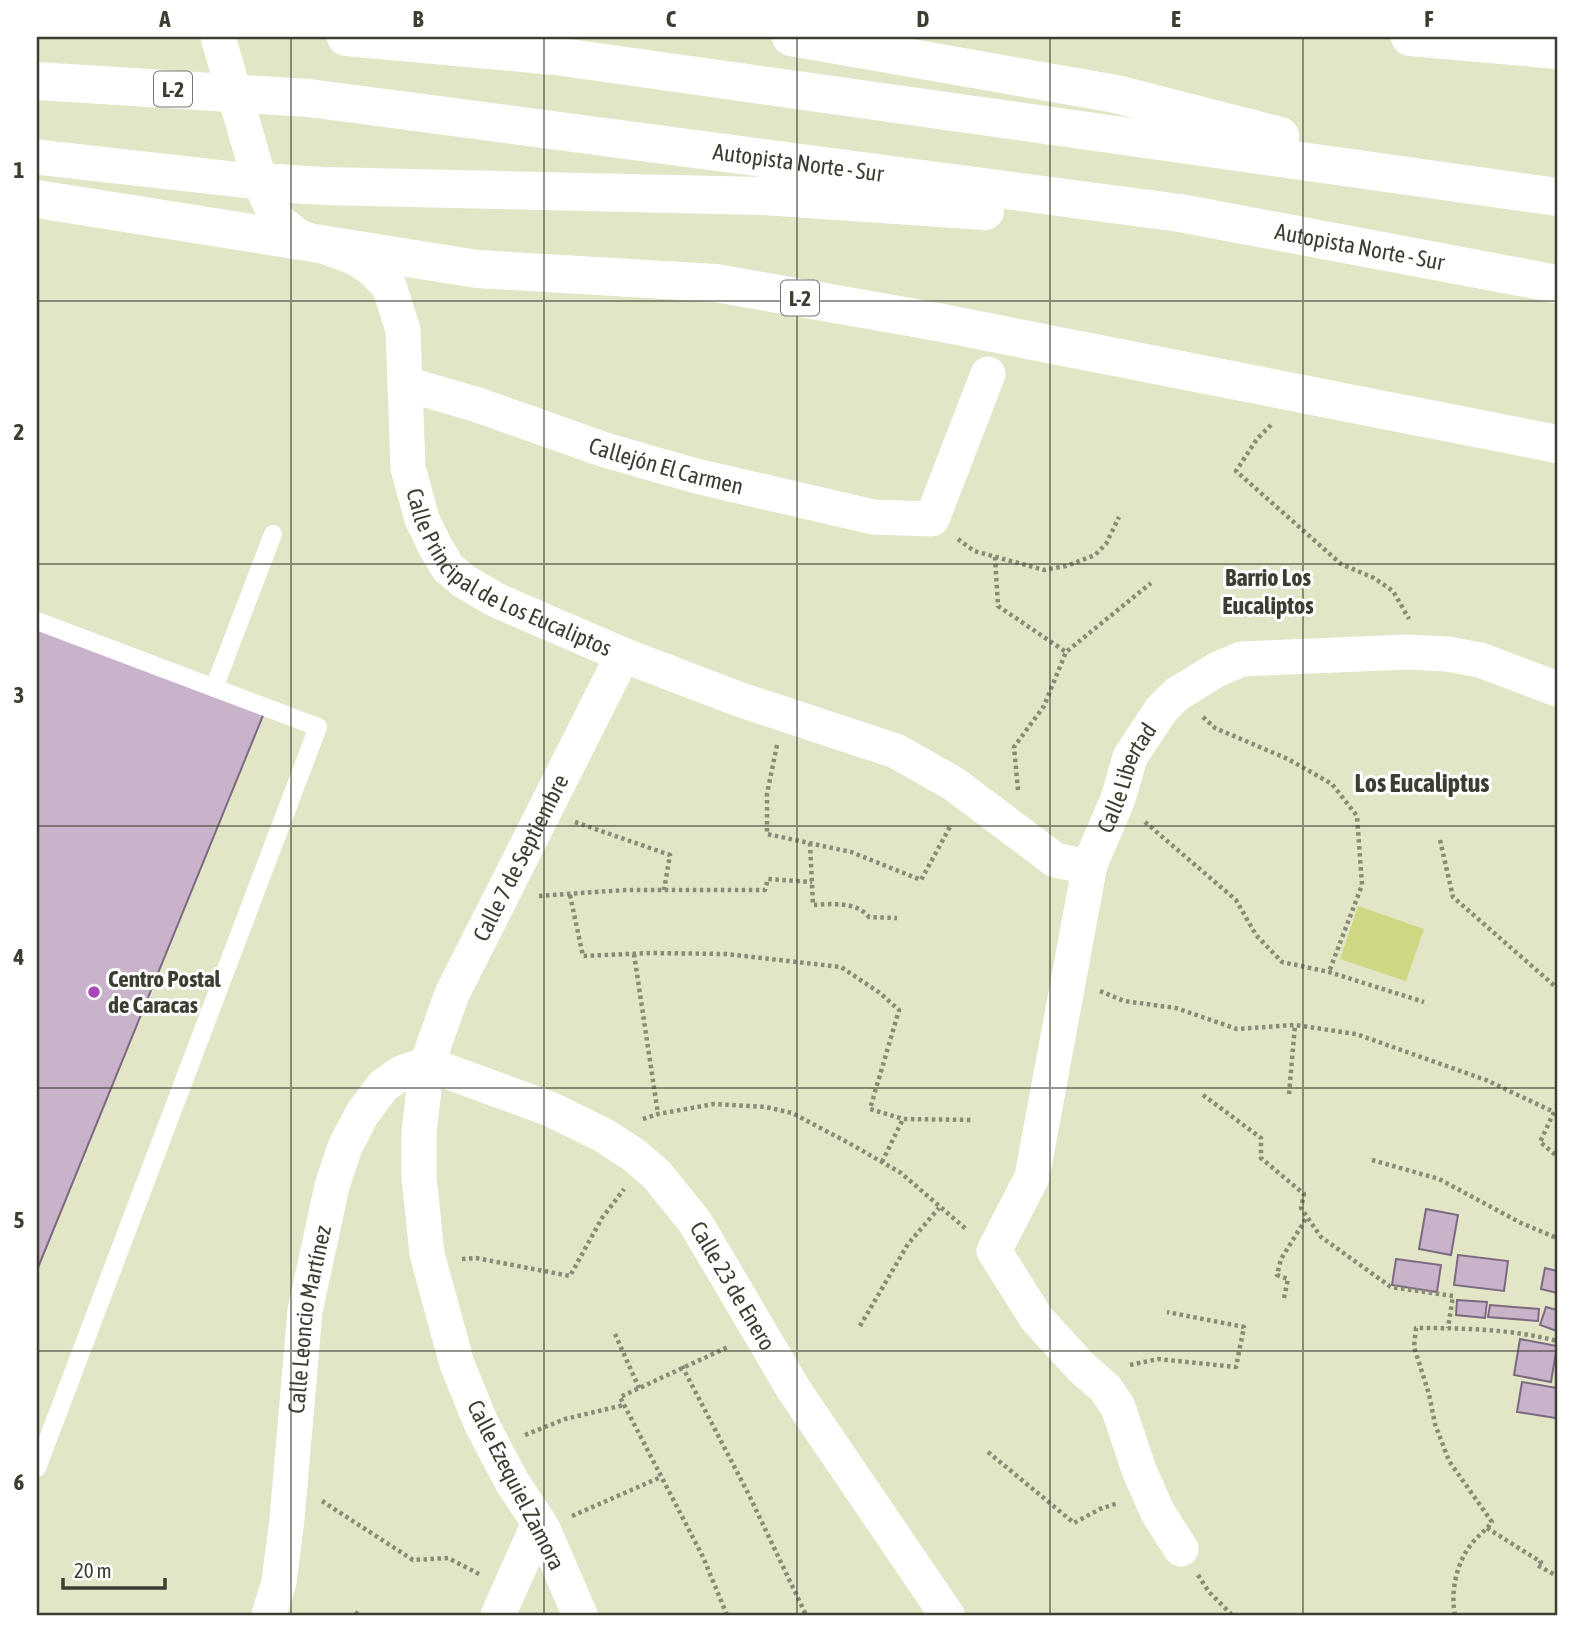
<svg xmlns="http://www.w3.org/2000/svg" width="1594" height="1652" font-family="'Asap Condensed',sans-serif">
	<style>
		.green { fill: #cfd782 }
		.building { fill: #c8b3cb; stroke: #7d6a80; stroke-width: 2 }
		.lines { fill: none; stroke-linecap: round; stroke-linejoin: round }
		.path { stroke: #898c77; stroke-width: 4.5; stroke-dasharray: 3.5 3.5; stroke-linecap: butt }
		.lane { stroke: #fff; stroke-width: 18 }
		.street { stroke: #fff; stroke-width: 35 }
		.highway { stroke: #fff; stroke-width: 38 }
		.grid { fill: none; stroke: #3c3e32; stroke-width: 2; stroke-opacity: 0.55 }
		.poi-dot { fill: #a74ab5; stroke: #fff; stroke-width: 2.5 }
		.labels { text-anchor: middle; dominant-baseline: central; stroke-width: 6; stroke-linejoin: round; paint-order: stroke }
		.shield { fill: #fff; stroke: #767870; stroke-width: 2 }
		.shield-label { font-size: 21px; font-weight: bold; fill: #3c3e32 }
		.street-label { font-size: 23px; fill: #3c3e32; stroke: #fff }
		.poi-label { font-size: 23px; font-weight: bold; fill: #3c3e32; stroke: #fff; text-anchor: start }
		.neighbourhood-label { font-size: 24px; font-weight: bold; fill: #3c3e32; stroke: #fff }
		.quarter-label { font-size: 26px; font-weight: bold; fill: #3c3e32; stroke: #fff }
		.neatline { fill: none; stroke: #3c3e32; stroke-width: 2.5 }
		.grid-label { font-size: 23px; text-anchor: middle; font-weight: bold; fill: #3c3e32 }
	</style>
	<rect width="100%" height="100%" fill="#e2e6c7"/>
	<path class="green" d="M1358,906L1424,929L1406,981L1340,959Z"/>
	<path class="building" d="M37,627L264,713L37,1270Z
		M1426,1209L1458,1215L1451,1255L1419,1249Z
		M1458,1255L1508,1261L1504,1291L1454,1285Z
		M1396,1259L1441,1265L1437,1292L1392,1285Z
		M1545,1268L1557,1271V1293L1541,1289Z
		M1457,1300L1487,1302L1485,1318L1456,1315Z
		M1490,1305L1539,1309L1538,1321L1488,1317Z
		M1546,1307L1557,1310V1331L1540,1325Z
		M1520,1339L1557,1346L1551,1382L1514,1375Z
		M1522,1382L1557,1388L1556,1418L1517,1412Z"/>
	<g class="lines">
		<path class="path" d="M1271,425L1257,439L1236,471L1341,564L1374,578L1393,591L1409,619
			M958,539L974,551L1044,570L1066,566L1095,555L1106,544L1119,517
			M995,557L998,606L1066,652
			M1203,717L1215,728L1288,759L1332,784L1357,816L1362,885L1329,972
			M777,745L767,794V834L851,852L921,880L951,825
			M1018,790L1014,747L1044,706L1066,652L1151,583
			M575,822L670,855L664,890
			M1145,822L1236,900L1256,935L1282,962L1329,972L1424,1002
			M1440,840L1453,897L1557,988
			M810,843L813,905C832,904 856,901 869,917L897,918
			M570,895L583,956L650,953L726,954L841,967L880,993L899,1010L870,1109L903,1119L973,1120
			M539,896L625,890H765L768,879L812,882
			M634,954L658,1114
			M1100,991L1124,1001L1176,1008L1237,1029L1295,1025L1356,1034L1486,1080L1554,1112L1540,1142L1557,1156
			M1289,1094L1295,1025
			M1203,1095L1261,1138V1158L1304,1194L1301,1208L1321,1237L1391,1287L1453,1296L1448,1328
			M643,1119L658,1114L714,1104L766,1107L792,1113L847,1142L901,1173L966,1229
			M1372,1160L1439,1179L1521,1223L1557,1238
			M882,1162L903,1119
			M462,1259L476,1258L570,1276L602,1218L624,1189
			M1284,1298L1288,1279L1277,1275L1281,1259L1307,1217
			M860,1326L908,1244L939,1208
			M615,1334L639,1388
			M1130,1365L1158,1359L1236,1367L1244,1327L1167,1312
			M682,1366L748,1493L806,1615
			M525,1435L565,1419L624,1405
			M988,1452L1074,1523L1100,1509L1118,1503
			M322,1501L413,1560L448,1558L481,1575
			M572,1516L661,1477
			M1487,1528L1541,1562L1537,1565L1557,1576
			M1198,1575L1209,1592L1232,1615
			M355,1612L359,1615
			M727,1615L703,1557L620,1397L728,1347
			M1455,1615C1450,1591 1457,1561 1473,1542C1479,1535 1486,1530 1492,1522L1449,1461L1435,1424L1429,1394L1414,1347L1416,1328C1464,1328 1511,1329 1557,1341"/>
		<path class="lane" d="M37,621L318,727L37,1468
			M214,688L273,534"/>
		<g class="street">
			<path id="s1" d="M218,37L260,182L278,221L299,237L356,258L372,269L389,286L403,330L408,468L422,519L435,546L448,568L465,582L496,600L623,655L741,700L896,751L954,784L1055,860L1078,865L1090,864"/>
			<path d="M37,157L260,182"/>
			<path id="s2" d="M406,384L478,405L605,450L696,476L873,517L932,519L988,374"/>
			<path id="s3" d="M427,1064L550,1109L603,1135L634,1155L657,1175L695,1222L794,1390L947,1615"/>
			<path id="s4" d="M1181,1549L1158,1513L1139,1470L1118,1407L1105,1388L1082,1368L1037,1319L994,1251L1032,1177L1090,864L1118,799L1130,757L1161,710L1177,694L1218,669L1242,659L1407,652L1447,654L1480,660L1557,689"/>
			<path id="s5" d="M269,1615L279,1582L287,1519L305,1311L332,1186L345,1147L362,1114L383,1086L401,1073L427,1064"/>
			<path d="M498,1615L539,1523"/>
			<path id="s6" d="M580,1615L543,1529L512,1482L481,1423L457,1364L427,1254L419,1177V1132L427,1064L452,994L623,655"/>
		</g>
		<g class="highway">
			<path d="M346,37L555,56L1557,197"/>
			<path d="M791,37L1116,94L1280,136"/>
			<path d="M1410,37L1557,50"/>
			<path id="s7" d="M37,81L309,98L1180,213L1557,284"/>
			<path d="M260,182L324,186L762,196L985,211"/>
			<path d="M37,199L477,269L716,283L932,321L1557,444"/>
		</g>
	</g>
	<path class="grid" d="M291,37V1615M544,37V1615M797,37V1615M1050,37V1615M1303,37V1615M37,301H1557M37,564H1557M37,826H1557M37,1088H1557M37,1351H1557"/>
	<circle class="poi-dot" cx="94" cy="992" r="7"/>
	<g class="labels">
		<g class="shield">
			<rect x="154" y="71.5" width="38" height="35" rx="5"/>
			<rect x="781" y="280.5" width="38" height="35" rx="5"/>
		</g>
		<g class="shield-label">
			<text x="173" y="89">L-2</text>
			<text x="800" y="298">L-2</text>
		</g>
		<g class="street-label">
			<text stroke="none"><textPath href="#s7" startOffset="766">Autopista Norte - Sur</textPath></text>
			<text stroke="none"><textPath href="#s7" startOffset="1334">Autopista Norte - Sur</textPath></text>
			<text stroke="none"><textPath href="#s2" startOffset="273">Callejón El Carmen</textPath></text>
			<text stroke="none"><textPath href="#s1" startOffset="665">Calle Principal de Los Eucaliptos</textPath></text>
			<text stroke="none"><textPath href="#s4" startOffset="852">Calle Libertad</textPath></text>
			<text stroke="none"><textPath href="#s6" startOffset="812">Calle 7 de Septiembre</textPath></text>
			<text stroke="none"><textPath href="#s3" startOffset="392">Calle 23 de Enero</textPath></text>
			<text stroke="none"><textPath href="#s5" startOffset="299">Calle Leoncio Martínez</textPath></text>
			<text transform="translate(516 1485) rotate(63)">Calle Ezequiel Zamora</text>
		</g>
		<g class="poi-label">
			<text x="108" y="979">Centro Postal<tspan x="108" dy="26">de Caracas</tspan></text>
		</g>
		<g class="neighbourhood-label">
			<text x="1268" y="577">Barrio Los<tspan x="1268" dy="28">Eucaliptos</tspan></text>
		</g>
		<g class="quarter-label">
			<text x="1422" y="783">Los Eucaliptus</text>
		</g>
	</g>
	<rect width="1594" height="1652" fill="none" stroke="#ffffff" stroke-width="77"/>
	<path d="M63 1578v10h102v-10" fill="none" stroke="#3c3e32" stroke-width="3.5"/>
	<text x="74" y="1578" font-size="21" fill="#3c3e32" stroke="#ffffff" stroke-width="5" paint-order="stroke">20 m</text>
	<rect x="38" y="38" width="1518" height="1576" class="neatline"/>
	<g class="grid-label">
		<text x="165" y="27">A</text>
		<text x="418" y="27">B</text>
		<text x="671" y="27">C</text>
		<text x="923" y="27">D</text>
		<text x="1176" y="27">E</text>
		<text x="1429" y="27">F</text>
		<text x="19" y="178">1</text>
		<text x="19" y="440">2</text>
		<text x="19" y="703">3</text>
		<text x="19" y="965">4</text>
		<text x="19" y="1228">5</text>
		<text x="19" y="1490">6</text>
	</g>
</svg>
